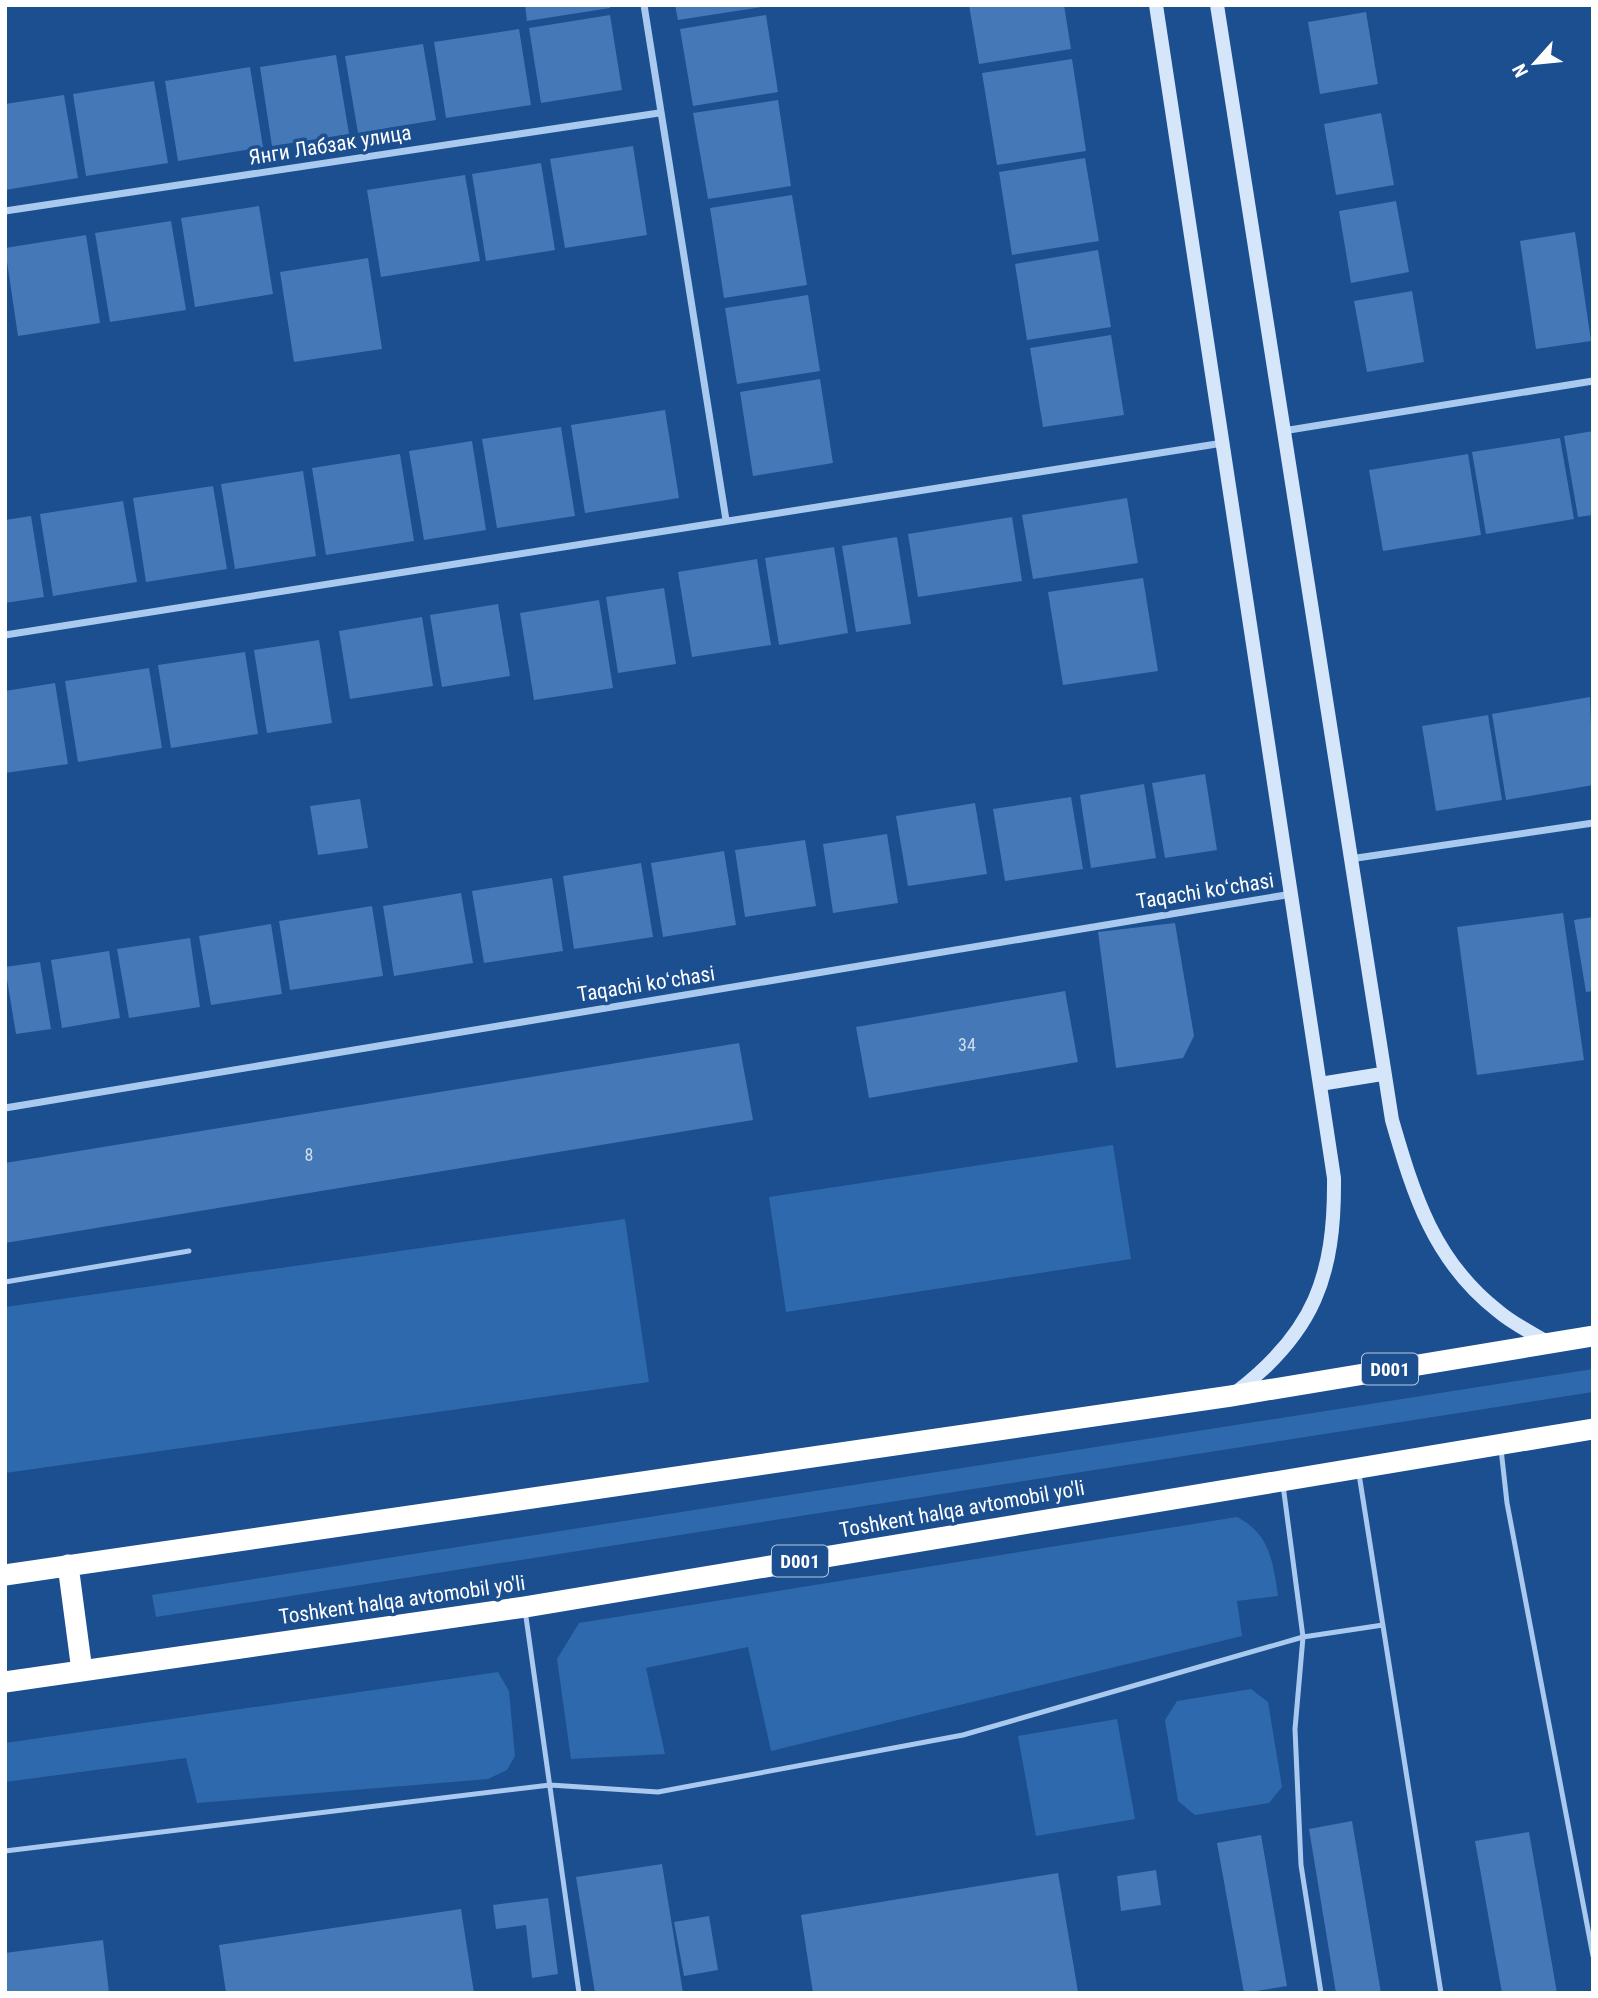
<svg xmlns="http://www.w3.org/2000/svg" width="1598" height="1998" font-family="'Roboto Condensed',sans-serif">
	<style>
		.green { fill: #2e69ad }
		.building { fill: #4478b7 }
		.lines { fill: none; stroke-linecap: round; stroke-linejoin: round }
		.lane { stroke: #a9c9ee; stroke-width: 5 }
		.street { stroke: #a9c9ee; stroke-width: 7 }
		.secondary { stroke: #d6e6fa; stroke-width: 14 }
		.highway { stroke: #fff; stroke-width: 21 }
		.labels { text-anchor: middle; dominant-baseline: central; stroke-width: 7; stroke-linejoin: round; paint-order: stroke }
		.number-label { font-size: 18px; fill: #d0dded }
		.shield { fill: #1b4f8f; stroke: #bbcadd; stroke-width: 2 }
		.shield-label { font-size: 19px; font-weight: bold; fill: #fff }
		.street-label { font-size: 21px; fill: #fff; stroke: #1b4f8f }
	</style>
	<rect width="100%" height="100%" fill="#1b4f8f"/>
	<path class="green" d="M1113,1145L1131,1259L786,1312L769,1197Z
		M625,1219L649,1382L5,1473V1307Z
		M1593,1369V1392L156,1617L152,1595Z
		M1237,1517C1270,1534 1273,1562 1278,1596L1237,1601L1242,1636L771,1751L748,1647L646,1668L665,1754L571,1759L557,1659L579,1623Z
		M498,1672L509,1691L515,1756L507,1770L488,1779L197,1803L186,1758L5,1782V1743Z
		M1251,1689L1268,1702L1282,1787L1269,1803L1195,1815L1178,1801L1165,1720L1177,1701Z
		M1117,1719L1135,1819L1036,1836L1018,1736Z"/>
	<path class="building" d="M525,5H610V8L527,21Z
		M675,5H762V7L678,20Z
		M969,5H1064L1071,49L979,64Z
		M1366,12L1378,84L1320,94L1308,22Z
		M610,15L622,90L541,103L529,28Z
		M766,15L778,92L693,106L680,29Z
		M519,29L531,105L446,118L434,42Z
		M423,44L436,120L358,133L345,56Z
		M336,55L349,134L272,146L260,67Z
		M1072,59L1086,151L997,165L982,73Z
		M250,67L263,147L178,161L165,81Z
		M154,81L168,163L86,176L73,94Z
		M64,95L78,178L5,190V104Z
		M778,100L791,186L708,199L693,113Z
		M1381,113L1394,185L1336,195L1324,124Z
		M633,146L647,235L565,248L550,159Z
		M1085,158L1099,241L1012,255L999,172Z
		M541,163L555,250L486,261L472,174Z
		M465,175L480,261L381,277L367,190Z
		M792,195L807,285L724,298L710,208Z
		M1396,201L1409,272L1351,283L1339,211Z
		M259,206L273,294L195,307L181,218Z
		M171,221L186,310L110,322L95,233Z
		M1575,232L1591,341L1536,349L1520,241Z
		M86,235L100,323L18,336L5,248Z
		M1098,250L1111,327L1027,340L1015,264Z
		M368,258L382,349L294,362L280,272Z
		M1412,291L1424,362L1367,372L1354,301Z
		M808,295L820,371L737,384L725,308Z
		M1111,335L1124,415L1043,427L1030,348Z
		M820,379L833,463L753,476L740,392Z
		M665,410L679,498L585,513L571,425Z
		M561,427L575,516L497,528L482,439Z
		M1593,431V515L1578,517L1564,436Z
		M1560,438L1574,519L1486,534L1472,452Z
		M472,441L486,530L424,540L409,451Z
		M400,454L414,541L326,555L312,468Z
		M1468,454L1481,535L1383,551L1369,470Z
		M303,471L316,556L235,569L221,484Z
		M213,486L227,569L146,582L133,498Z
		M1127,498L1138,563L1033,579L1022,515Z
		M123,501L137,582L53,596L40,514Z
		M31,516L44,597L5,603V520Z
		M1012,517L1022,581L918,597L908,534Z
		M897,537L911,624L856,632L842,546Z
		M834,547L848,633L779,645L765,558Z
		M757,559L771,645L692,657L678,572Z
		M1143,578L1158,671L1063,685L1048,592Z
		M664,588L676,664L618,673L606,597Z
		M599,600L613,688L534,700L520,613Z
		M498,604L510,676L442,687L430,615Z
		M422,617L433,686L350,699L339,631Z
		M319,640L332,723L267,733L254,650Z
		M245,652L258,734L171,748L158,665Z
		M149,668L162,748L78,762L65,681Z
		M55,683L68,764L5,773V691Z
		M1590,697L1593,785L1506,800L1492,714Z
		M1488,715L1502,800L1436,811L1422,726Z
		M1205,774L1217,850L1165,858L1152,783Z
		M1144,784L1156,858L1091,868L1080,795Z
		M1071,797L1083,869L1005,881L993,809Z
		M360,799L368,848L318,855L310,806Z
		M975,803L987,874L908,886L896,816Z
		M887,834L898,903L833,913L823,844Z
		M805,840L816,906L745,917L735,850Z
		M724,851L736,925L663,937L651,863Z
		M641,863L653,937L574,949L563,876Z
		M552,878L563,951L484,963L472,891Z
		M461,893L473,963L394,976L383,906Z
		M372,906L383,976L290,990L279,921Z
		M1563,913L1584,1060L1477,1075L1457,927Z
		M1593,917V991L1586,992L1574,920Z
		M1175,923L1194,1036L1183,1058L1116,1068L1098,932Z
		M271,924L282,994L211,1005L199,936Z
		M190,938L200,1007L129,1018L117,949Z
		M109,951L120,1018L62,1028L51,960Z
		M40,962L51,1029L16,1034L5,967Z
		M1065,991L1078,1062L869,1098L856,1027Z
		M739,1043L753,1120L5,1243V1163Z
		M1352,1821L1381,1993H1336L1309,1829Z
		M1529,1832L1557,1993H1502L1475,1841Z
		M1261,1835L1287,1986L1244,1993L1217,1843Z
		M662,1864L683,1993H595L576,1877Z
		M1156,1870L1161,1905L1121,1911L1117,1876Z
		M1058,1873L1078,1992L813,1993L801,1915Z
		M548,1898L558,1974L532,1978L526,1925L496,1929L493,1905Z
		M461,1909L474,1993H226L219,1945Z
		M709,1916L718,1970L684,1976L674,1922Z
		M103,1940L109,1993H5V1953Z"/>
	<g class="lines">
		<path class="lane" d="M5,1282L189,1251
			M1501,1449L1507,1503L1593,1956
			M1359,1474L1441,1993
			M525,1610L579,1993
			M5,1851L550,1785L658,1792L963,1735L1303,1637L1283,1485
			M1321,1993L1301,1865L1295,1729L1303,1637L1383,1625"/>
		<path class="street" d="M644,5L726,520
			M5,211L659,113
			M1283,431L1593,381
			M5,635L1223,443
			M1350,859L1593,823
			M5,1108L1292,894"/>
		<path class="secondary" d="M1156,5L1334,1178C1335,1276 1314,1333 1235,1393
			M1217,5L1392,1120C1414,1196 1434,1261 1498,1311C1513,1324 1532,1333 1549,1343
			M1320,1084L1382,1074"/>
		<path class="highway" d="M68,1565L82,1671
			M5,1575L1231,1396L1593,1336
			M5,1682L525,1607L1593,1429"/>
	</g>
	<g class="labels">
		<g class="number-label">
			<text x="967" y="1044">34</text>
			<text x="309" y="1154">8</text>
		</g>
		<g class="shield">
			<rect x="1362" y="1353.5" width="56" height="31" rx="5"/>
			<rect x="772" y="1545.5" width="56" height="31" rx="5"/>
		</g>
		<g class="shield-label">
			<text x="1390" y="1369">D001</text>
			<text x="800" y="1561">D001</text>
		</g>
		<g class="street-label">
			<text transform="translate(330 145) rotate(-9)">Янги Лабзак улица</text>
			<text transform="translate(1205 891) rotate(-9)">Taqachi koʻchasi</text>
			<text transform="translate(646 984) rotate(-9)">Taqachi koʻchasi</text>
			<text transform="translate(962 1509) rotate(-10)">Toshkent halqa avtomobil yo'li</text>
			<text transform="translate(402 1600) rotate(-8)">Toshkent halqa avtomobil yo'li</text>
		</g>
	</g>
	<rect width="1598" height="1998" fill="none" stroke="#ffffff" stroke-width="14"/>
	<g transform="translate(1535 63) rotate(243)" stroke="#1b4f8f" stroke-width="5" paint-order="stroke">
	<path d="M0-5L12 26L0 18L-12 26Z" fill="#ffffff"/>
	<text y="-10" font-size="19" font-weight="bold" text-anchor="middle" fill="#ffffff">N</text>
	</g>
</svg>
